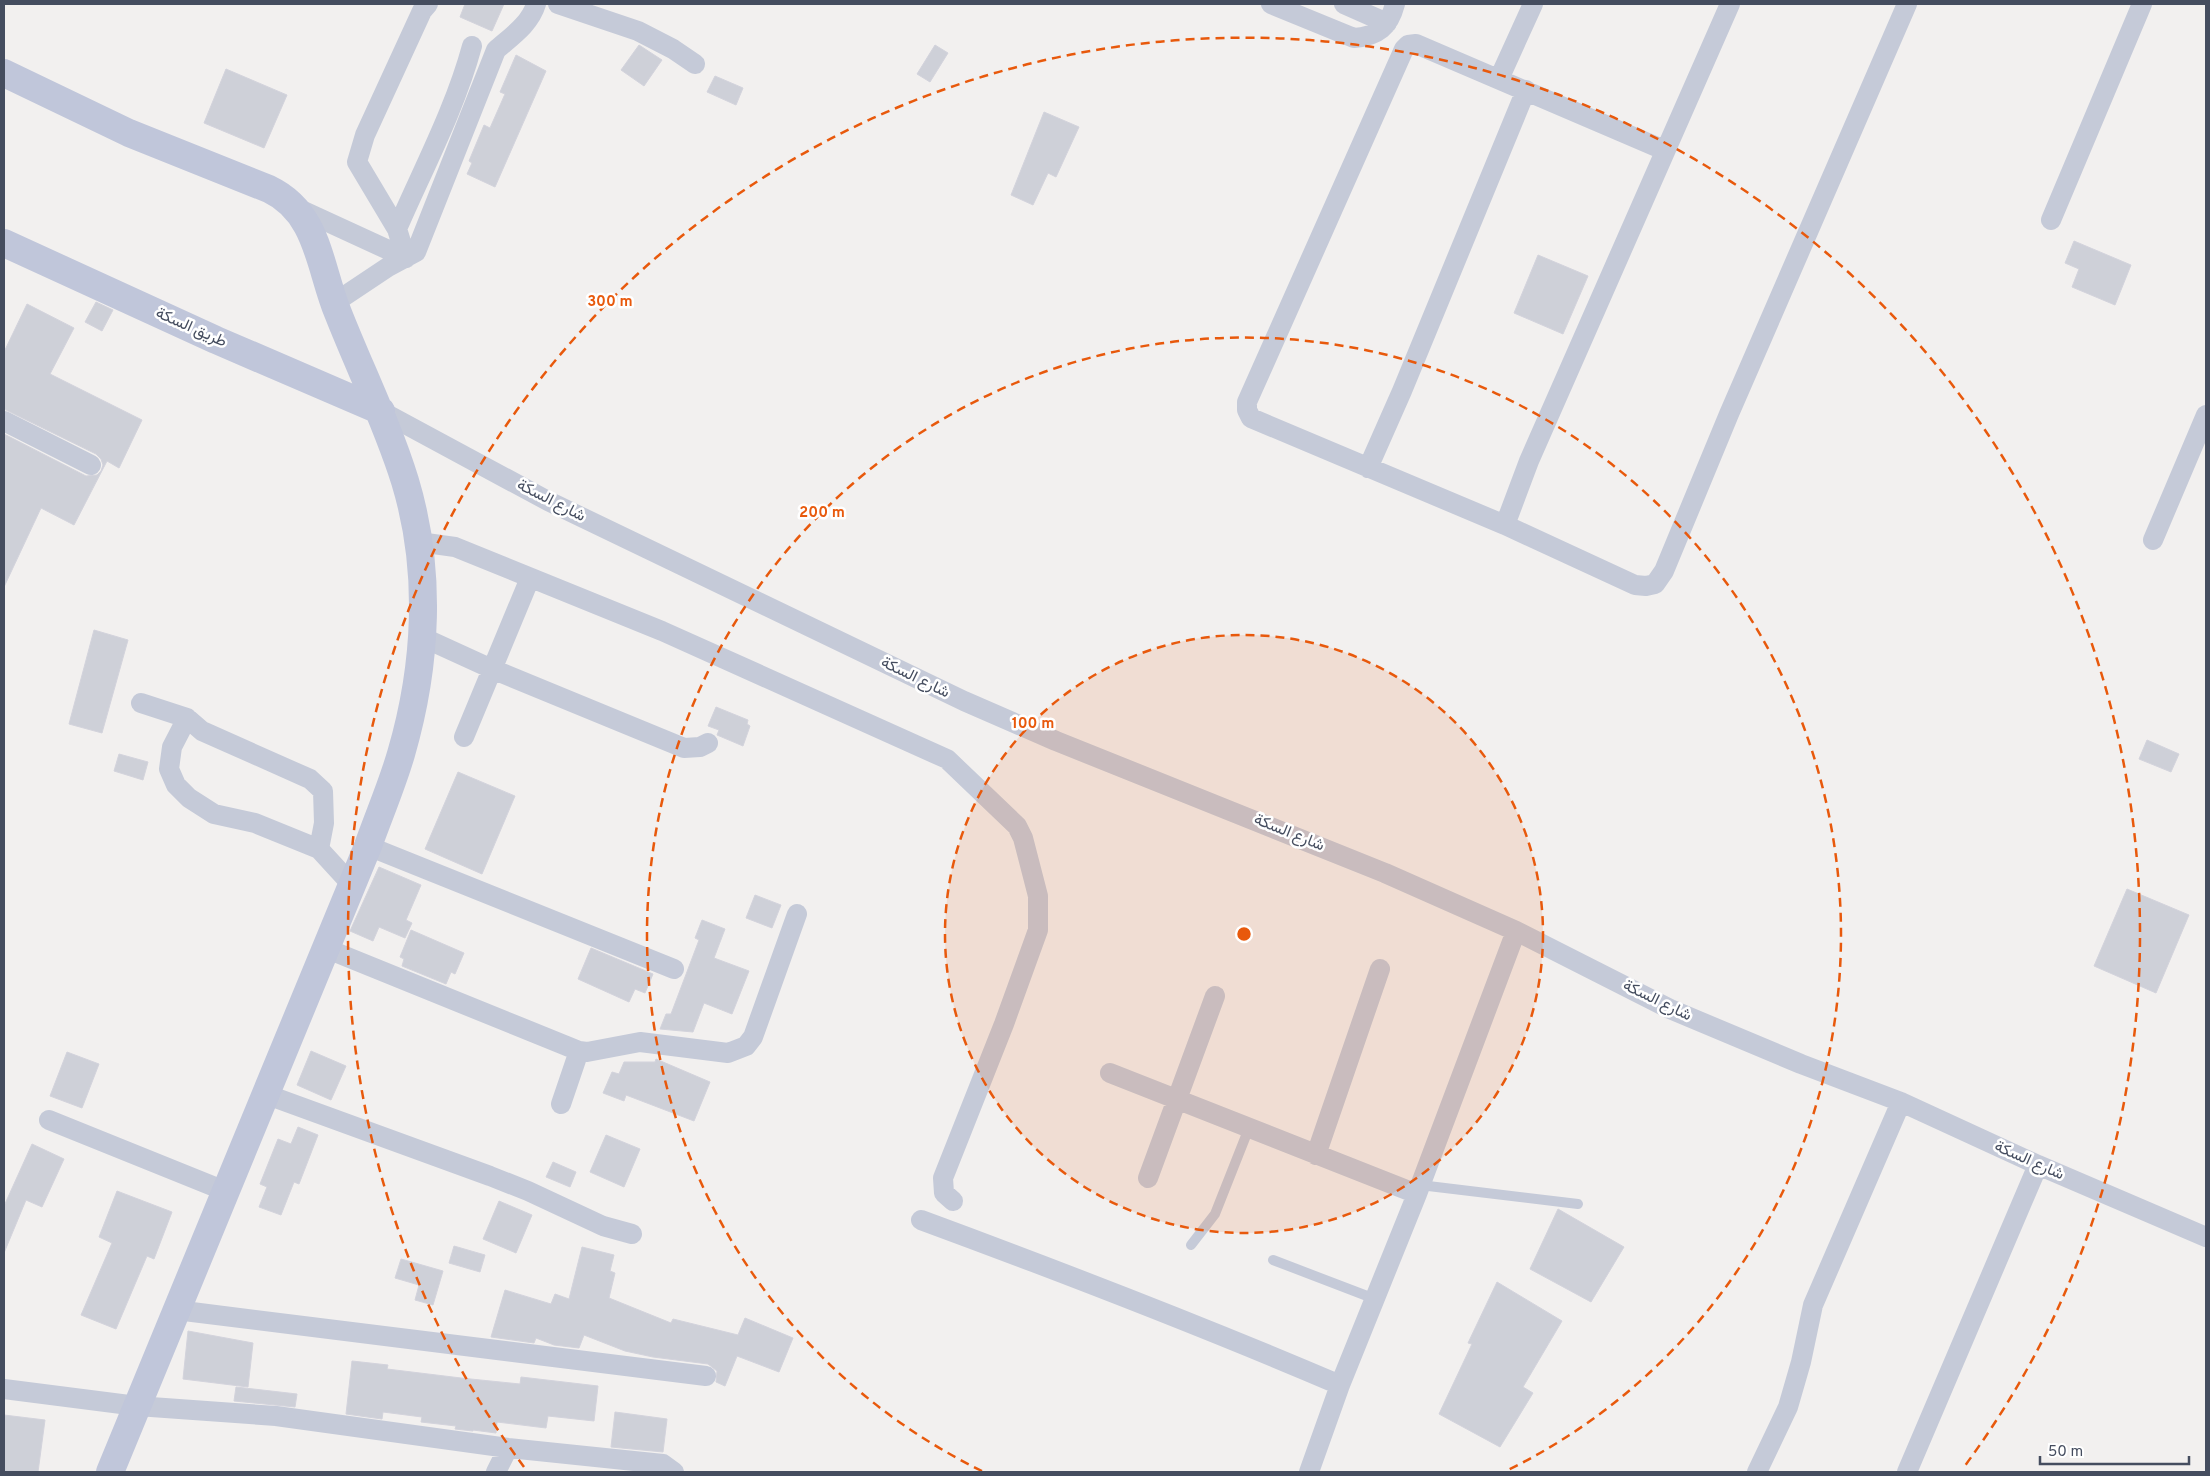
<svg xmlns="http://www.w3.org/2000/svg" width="2210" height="1476" font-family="Overpass,Vazirmatn,sans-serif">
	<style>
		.building { fill: #ced0d8; stroke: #d3d3dc }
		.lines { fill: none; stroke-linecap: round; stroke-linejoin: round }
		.lane { stroke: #c5cad8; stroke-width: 10 }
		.street { stroke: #c5cad8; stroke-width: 20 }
		.secondary { stroke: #c0c6da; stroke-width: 28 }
		.ring { fill: none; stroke: #e8590c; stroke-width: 2.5; stroke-dasharray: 9 6 }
		.labels { text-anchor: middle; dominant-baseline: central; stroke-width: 5; stroke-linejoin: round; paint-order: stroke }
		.street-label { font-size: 16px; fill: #454d5f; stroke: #fff }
		.centre { fill: #e8590c; stroke: #fff; stroke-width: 2.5 }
		.ring-label { font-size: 15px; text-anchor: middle; font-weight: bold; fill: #e8590c; stroke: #fff; stroke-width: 5; stroke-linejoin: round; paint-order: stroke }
	</style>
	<rect width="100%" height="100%" fill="#f2f0ef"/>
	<path class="building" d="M465,4H504L492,31L460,17Z
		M639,45L662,60L644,86L621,70Z
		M935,45L948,53L930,82L917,74Z
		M516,55L546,71L495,187L467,174L472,163L469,161L484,125L490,128L505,94L500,92Z
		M226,69L287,95L264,148L204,123Z
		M715,76L743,88L736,105L707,92Z
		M1044,112L1079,127L1056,177L1048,173L1033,205L1011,195Z
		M2074,241L2131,265L2115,305L2072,287L2079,269L2065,263Z
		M1538,255L1588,276L1563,334L1514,313Z
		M96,302L113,310L102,331L85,322Z
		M27,304L74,328L50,374L142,420L119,468L107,461L74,525L41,508L4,587V434L86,476L97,475L101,471L103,465L101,459L96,454L4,409V352Z
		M94,630L128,640L102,733L69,724Z
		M716,707L748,720L747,724L750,726L743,746L717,735L719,730L708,726Z
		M2147,740L2179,754L2171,772L2139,759Z
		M119,754L148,762L143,780L114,771Z
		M458,772L515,796L482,874L425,849Z
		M379,867L421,885L406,920L412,923L405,938L379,927L373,941L350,931Z
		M2127,889L2189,915L2156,993L2094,966Z
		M755,895L781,905L772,928L746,918Z
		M702,920L725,929L714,958L749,971L732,1014L704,1003L693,1032L660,1029L666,1014H671L699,940L695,938Z
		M411,930L464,953L455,974L451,972L446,984L402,966L404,959L400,957Z
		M591,948L653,974L645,993L635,989L629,1002L578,979Z
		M311,1051L346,1066L331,1100L297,1085Z
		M67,1052L99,1064L82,1108L50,1096Z
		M656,1059L710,1082L694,1121L626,1095L624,1101L603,1093L612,1072L619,1074L624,1062H655Z
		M298,1127L318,1135L299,1184L294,1182L281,1215L259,1207L267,1187L260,1184L278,1139L291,1144Z
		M606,1135L640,1149L624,1187L590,1172Z
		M32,1144L64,1159L42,1207L26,1200L4,1253V1206Z
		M553,1162L576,1172L570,1187L546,1177Z
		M117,1191L172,1212L154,1259L147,1256L116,1329L81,1315L112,1243L99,1237Z
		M499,1201L532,1215L516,1253L483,1239Z
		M1558,1209L1624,1247L1591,1302L1530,1269Z
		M454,1246L485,1255L480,1272L449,1263Z
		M582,1247L614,1255L610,1271L615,1273L609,1298L671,1323L673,1319L738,1335L745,1318L793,1338L779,1372L737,1356L725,1386L716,1382L717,1371L708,1364L653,1357L625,1351L584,1335L579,1348L554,1345L536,1338L534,1343L491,1337L505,1290L551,1304L555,1294L569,1299Z
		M401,1259L443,1271L433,1305L415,1300L419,1285L395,1278Z
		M1497,1282L1562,1321L1523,1387L1533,1393L1500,1447L1439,1414L1472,1344L1468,1343Z
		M188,1331L253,1343L248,1387L183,1379Z
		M352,1361L388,1365L387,1369L461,1378L520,1384L521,1377L598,1386L594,1421L548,1416L546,1428L497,1422L496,1433L473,1430V1431L455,1429L456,1426L421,1422L422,1417L383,1412L382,1419L346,1414Z
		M236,1387L297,1394L295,1407L234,1401Z
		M615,1412L667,1419L663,1452L611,1447Z
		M4,1415L45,1420L38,1472H4Z"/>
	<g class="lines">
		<path class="lane" d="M1420,1185L1578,1204
			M1191,1245L1215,1214L1249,1128
			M1273,1260L1375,1299"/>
		<path class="street" d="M558,4L638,31L673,49L695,64
			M1271,4L1354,38C1378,36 1389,27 1395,4
			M1344,4L1387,23
			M1499,79L1533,4
			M1664,150L1416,44L1408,45L1404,49L1247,402V410L1251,418L1505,525L1635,585L1646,586L1655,584L1664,571L1729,414L1907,4
			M295,207L406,258
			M2051,220L2142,4
			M397,229C423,169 455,109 472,46
			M406,258L397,229L357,162L365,135L422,11L428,4
			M334,303L388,267L416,252L496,50C512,36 530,24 536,4
			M381,411L548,501L964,701L1056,741L1385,873L1516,931L1670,1009L1801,1064L1901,1102L2038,1165L2206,1237
			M4,421L91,465
			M1368,468L1402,391L1526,90
			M1505,525L1529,461L1730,4
			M2153,540L2206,415
			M419,542L455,547L662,631L947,759L1017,826L1023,838L1038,896V930L1004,1024L943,1178L944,1193L953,1201
			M422,637L492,669L684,748L700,747L708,743
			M141,703L187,718L202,731L310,779L323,791L324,823L319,849
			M187,718L172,747L169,769L176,785L189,798L214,814L255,823L319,849L352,885
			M464,737L530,578
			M368,846L674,969
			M325,948L579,1051L587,1052L640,1042L728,1053L746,1046L753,1037L797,914
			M1110,1073L1417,1194
			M265,1094L490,1176L528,1191L603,1226L632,1234
			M561,1104L579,1051
			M49,1120L225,1191
			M1316,1155L1380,969
			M1148,1178L1215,996
			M921,1220C1062,1272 1202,1326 1340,1385
			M176,1310L706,1376
			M4,1389L137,1406L276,1416L508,1448L663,1464L674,1472
			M496,1472L508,1448
			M1309,1472L1340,1385L1417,1194L1516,931
			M1757,1472L1788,1407L1801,1362L1813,1305L1901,1102
			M1907,1472L2038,1165"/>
		<path class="secondary" d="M4,73L129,133L269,189C319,213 319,267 338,313C360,369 387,423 405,481C432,570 427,665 401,754C392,785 379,815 368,846L110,1472
			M4,243L216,340L381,411"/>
	</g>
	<circle cx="1244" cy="934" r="299" fill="#e8590c" fill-opacity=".12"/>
	<g class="ring">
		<circle cx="1244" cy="934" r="299"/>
		<path d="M982 1471A597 597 0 1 1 1506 1471"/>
		<path d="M524 1467A896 896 0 1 1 1964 1467"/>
	</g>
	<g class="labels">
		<g class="street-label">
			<text transform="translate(191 328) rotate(24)">طريق السكة</text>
			<text transform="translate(551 501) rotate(27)">شارع السكة</text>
			<text transform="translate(915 678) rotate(26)">شارع السكة</text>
			<text transform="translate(1289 833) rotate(22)">شارع السكة</text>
			<text transform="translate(1657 1001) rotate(26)">شارع السكة</text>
			<text transform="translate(2029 1161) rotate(24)">شارع السكة</text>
		</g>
	</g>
	<circle cx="1244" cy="934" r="8" class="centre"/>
	<g class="ring-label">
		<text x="610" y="306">300 m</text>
		<text x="822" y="517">200 m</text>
		<text x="1033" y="728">100 m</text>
	</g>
	<rect width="2210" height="1476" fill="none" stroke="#454d5f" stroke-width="10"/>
	<path d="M2040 1456v8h149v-8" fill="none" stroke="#454d5f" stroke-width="2.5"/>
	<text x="2048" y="1456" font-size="15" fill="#454d5f" stroke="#ffffff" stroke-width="4" paint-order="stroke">50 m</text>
</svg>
